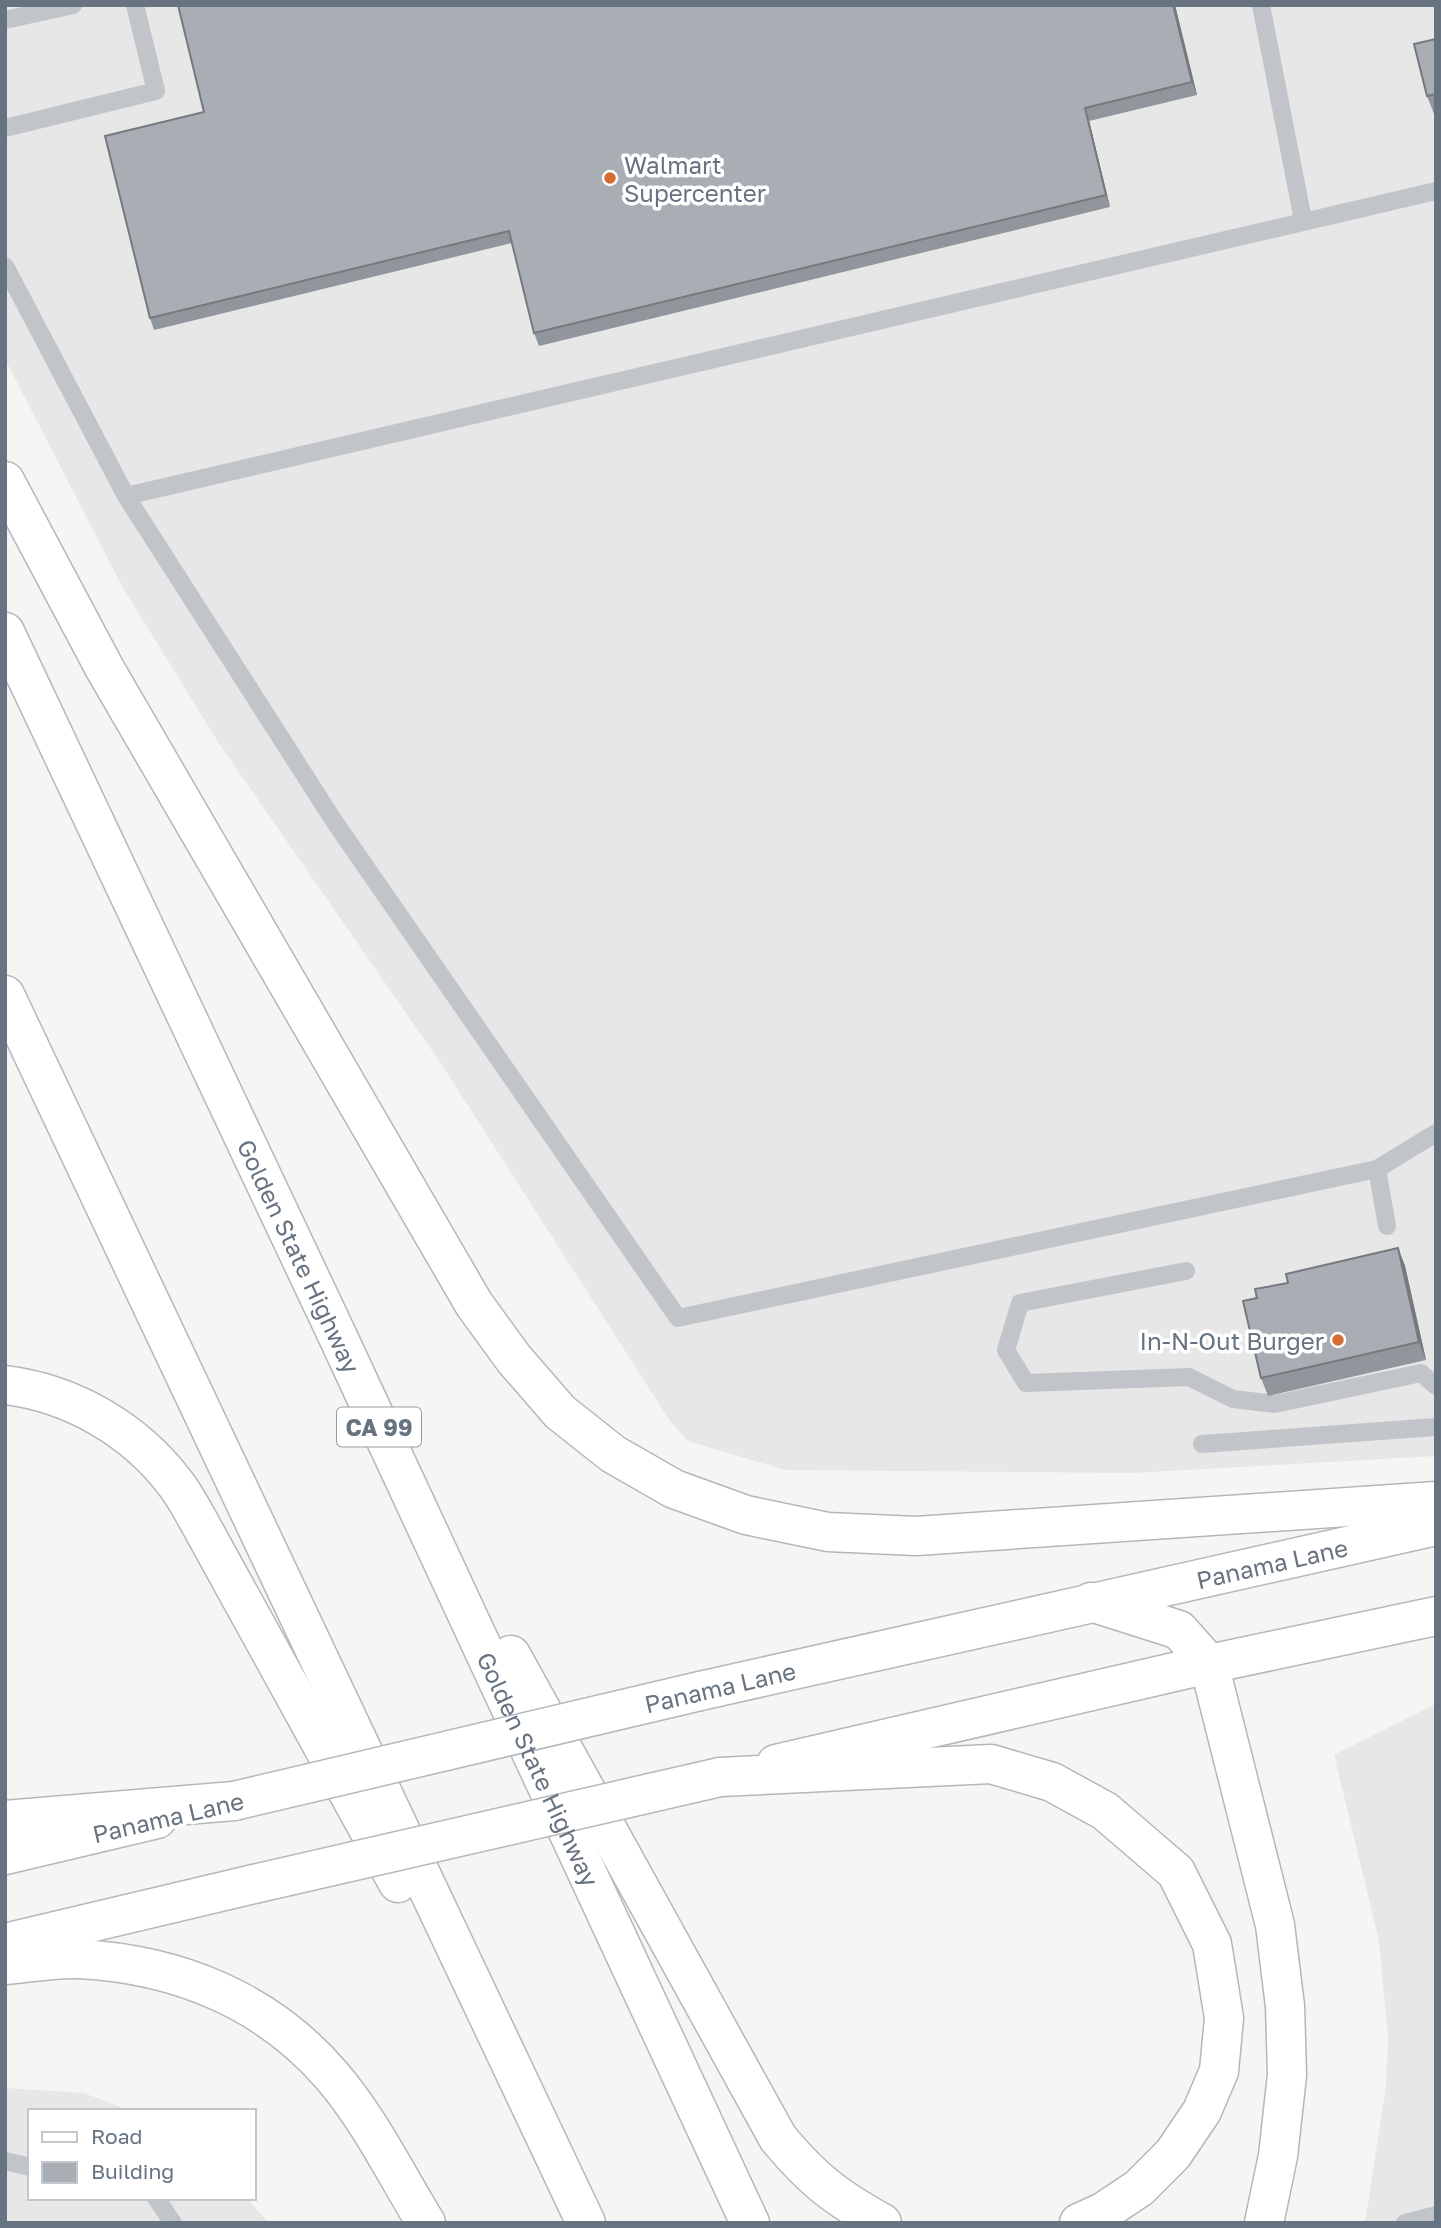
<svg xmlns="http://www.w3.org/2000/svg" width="1441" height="2228" font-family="'Golos Text',sans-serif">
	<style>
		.built { fill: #e6e7e6 }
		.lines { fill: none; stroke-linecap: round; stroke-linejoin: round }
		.secondary-casing { stroke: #b4b8bc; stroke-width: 41 }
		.motorway-casing { stroke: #b4b7ba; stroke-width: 41 }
		.service { stroke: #c1c4c8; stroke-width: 18 }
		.secondary { stroke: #fff; stroke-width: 38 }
		.motorway { stroke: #fff; stroke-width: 38 }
		.secondary-bridge-casing { stroke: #b4b8bc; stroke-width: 41; stroke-linecap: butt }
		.secondary-bridge { stroke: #fff; stroke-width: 38 }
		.wall { fill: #90969b }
		.shaded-wall { fill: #767a7e }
		.building { fill: #a8aeb4; stroke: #767a7e; stroke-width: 2 }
		.poi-dot { fill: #d46c34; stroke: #fff; stroke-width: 2.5 }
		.labels { text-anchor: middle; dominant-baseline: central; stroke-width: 7; stroke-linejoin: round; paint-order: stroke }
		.shield { fill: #fff; stroke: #959da7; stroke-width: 2 }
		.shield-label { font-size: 23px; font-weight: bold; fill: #677381 }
		.poi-label { font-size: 24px; fill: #677381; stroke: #fff; text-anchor: start }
		.street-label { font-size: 24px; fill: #677381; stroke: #fff }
	</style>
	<rect width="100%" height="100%" fill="#f5f6f3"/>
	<path class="built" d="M5,5H1436V1456L1131,1473L785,1470L688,1441L670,1421L442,1065L220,745L123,588L5,359Z
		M1436,1704V2223H1365L1386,2086L1388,2038L1379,1941L1334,1755Z
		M5,2088L84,2093L131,2111H30V2198H246L269,2223H5Z"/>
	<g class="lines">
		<defs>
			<g id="secondary">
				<path id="s1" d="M700,1691L1436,1526"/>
				<path d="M776,1764L1209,1664L1436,1616"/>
				<path d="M5,1855L157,1819"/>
				<path d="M5,1943L254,1884"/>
			</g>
			<g id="motorway">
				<path d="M5,481L105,669L474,1304L514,1359L560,1412L613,1454L674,1489L746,1515L828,1532L916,1536L1436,1501"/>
				<path id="s2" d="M5,632L338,1337L750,2223"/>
				<path d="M5,995L586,2223"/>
				<path d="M5,1385C72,1393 135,1430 175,1483C184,1494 191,1508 198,1520L398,1883"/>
				<path d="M1091,1602L1179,1630L1209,1664L1275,1925L1285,2006L1287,2075L1278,2156L1264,2223"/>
				<path d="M511,1655L778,2138C812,2179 835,2197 882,2223"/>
				<path d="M720,1777L991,1764L1052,1782L1105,1811L1176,1872L1212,1944L1224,2018L1219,2071L1202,2111L1173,2154L1139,2188L1103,2212L1079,2223"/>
				<path d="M5,1820L234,1801"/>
				<path d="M5,1965C29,1963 55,1958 79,1959C177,1964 267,2000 332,2076C369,2119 396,2174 426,2223"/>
			</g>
		</defs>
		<use href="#secondary" class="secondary-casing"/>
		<use href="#motorway" class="motorway-casing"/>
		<path class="service" d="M1261,5L1303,220
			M5,20L73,5
			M5,128L156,91L135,5
			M5,266L126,496L334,821L678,1318L1377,1169L1436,1133
			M126,496L1436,191
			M1377,1169L1387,1226
			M1186,1271L1020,1303L1006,1350L1026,1383L1189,1377L1233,1399L1275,1404L1421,1373L1436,1386
			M1202,1444L1436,1427
			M5,2161L30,2167
			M156,2198L173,2223
			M1405,2223L1436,2215"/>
		<use href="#secondary" class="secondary"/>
		<use href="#motorway" class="motorway"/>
		<defs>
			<path id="secondary-bridge" d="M234,1801L700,1691
				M254,1884L720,1777"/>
		</defs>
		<use href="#secondary-bridge" class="secondary-bridge-casing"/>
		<use href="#secondary-bridge" class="secondary-bridge"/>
	</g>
	<path class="wall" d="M1175,5L1197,95L1089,121L1110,207L539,346L534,333L512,243L154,330L150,318Z
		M1436,39V119L1427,96Z
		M1398,1248L1405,1266L1426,1360L1268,1396L1261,1378L1288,1283Z"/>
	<path class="shaded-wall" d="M1173,5H1175L1197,95L1192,82Z
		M1085,108L1089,121L1110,207L1106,195Z
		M1398,1248L1405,1266L1426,1360L1419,1342Z"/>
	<path class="building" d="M178,5H1173L1192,82L1085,108L1106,195L534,333L509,231L150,318L105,136L204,112Z
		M1436,39V94L1427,96L1414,44Z
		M1398,1248L1419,1342L1261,1378L1243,1301L1257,1298L1255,1289L1288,1283L1286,1274Z"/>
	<g class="poi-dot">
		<circle cx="610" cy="178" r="7"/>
		<circle cx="1338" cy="1340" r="7"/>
	</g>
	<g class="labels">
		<rect class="shield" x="337" y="1407.5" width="84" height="39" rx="5"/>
		<g class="shield-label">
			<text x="379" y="1427">CA 99</text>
		</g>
		<g class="poi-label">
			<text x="624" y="164">Walmart<tspan x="624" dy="28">Supercenter</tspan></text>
			<text x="1324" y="1340" text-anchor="end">In-N-Out Burger</text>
		</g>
		<g class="street-label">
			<text stroke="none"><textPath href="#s2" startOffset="690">Golden State Highway</textPath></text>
			<text stroke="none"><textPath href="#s1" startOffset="586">Panama Lane</textPath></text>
			<text transform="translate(720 1687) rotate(-13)">Panama Lane</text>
			<text stroke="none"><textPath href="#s2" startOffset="1256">Golden State Highway</textPath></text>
			<text transform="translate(168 1817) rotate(-13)">Panama Lane</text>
		</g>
	</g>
	<rect width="1441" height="2228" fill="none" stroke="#677381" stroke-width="14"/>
	<rect x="28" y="2109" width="228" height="91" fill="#ffffff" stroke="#c2c7cd" stroke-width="2"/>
	<rect x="42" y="2132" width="35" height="10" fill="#ffffff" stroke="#c2c7cd" stroke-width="2"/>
	<text x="91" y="2144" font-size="21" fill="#677381">Road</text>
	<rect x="42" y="2162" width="35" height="21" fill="#a8aeb4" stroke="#c2c7cd" stroke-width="2"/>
	<text x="91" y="2179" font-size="21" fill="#677381">Building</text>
</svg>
